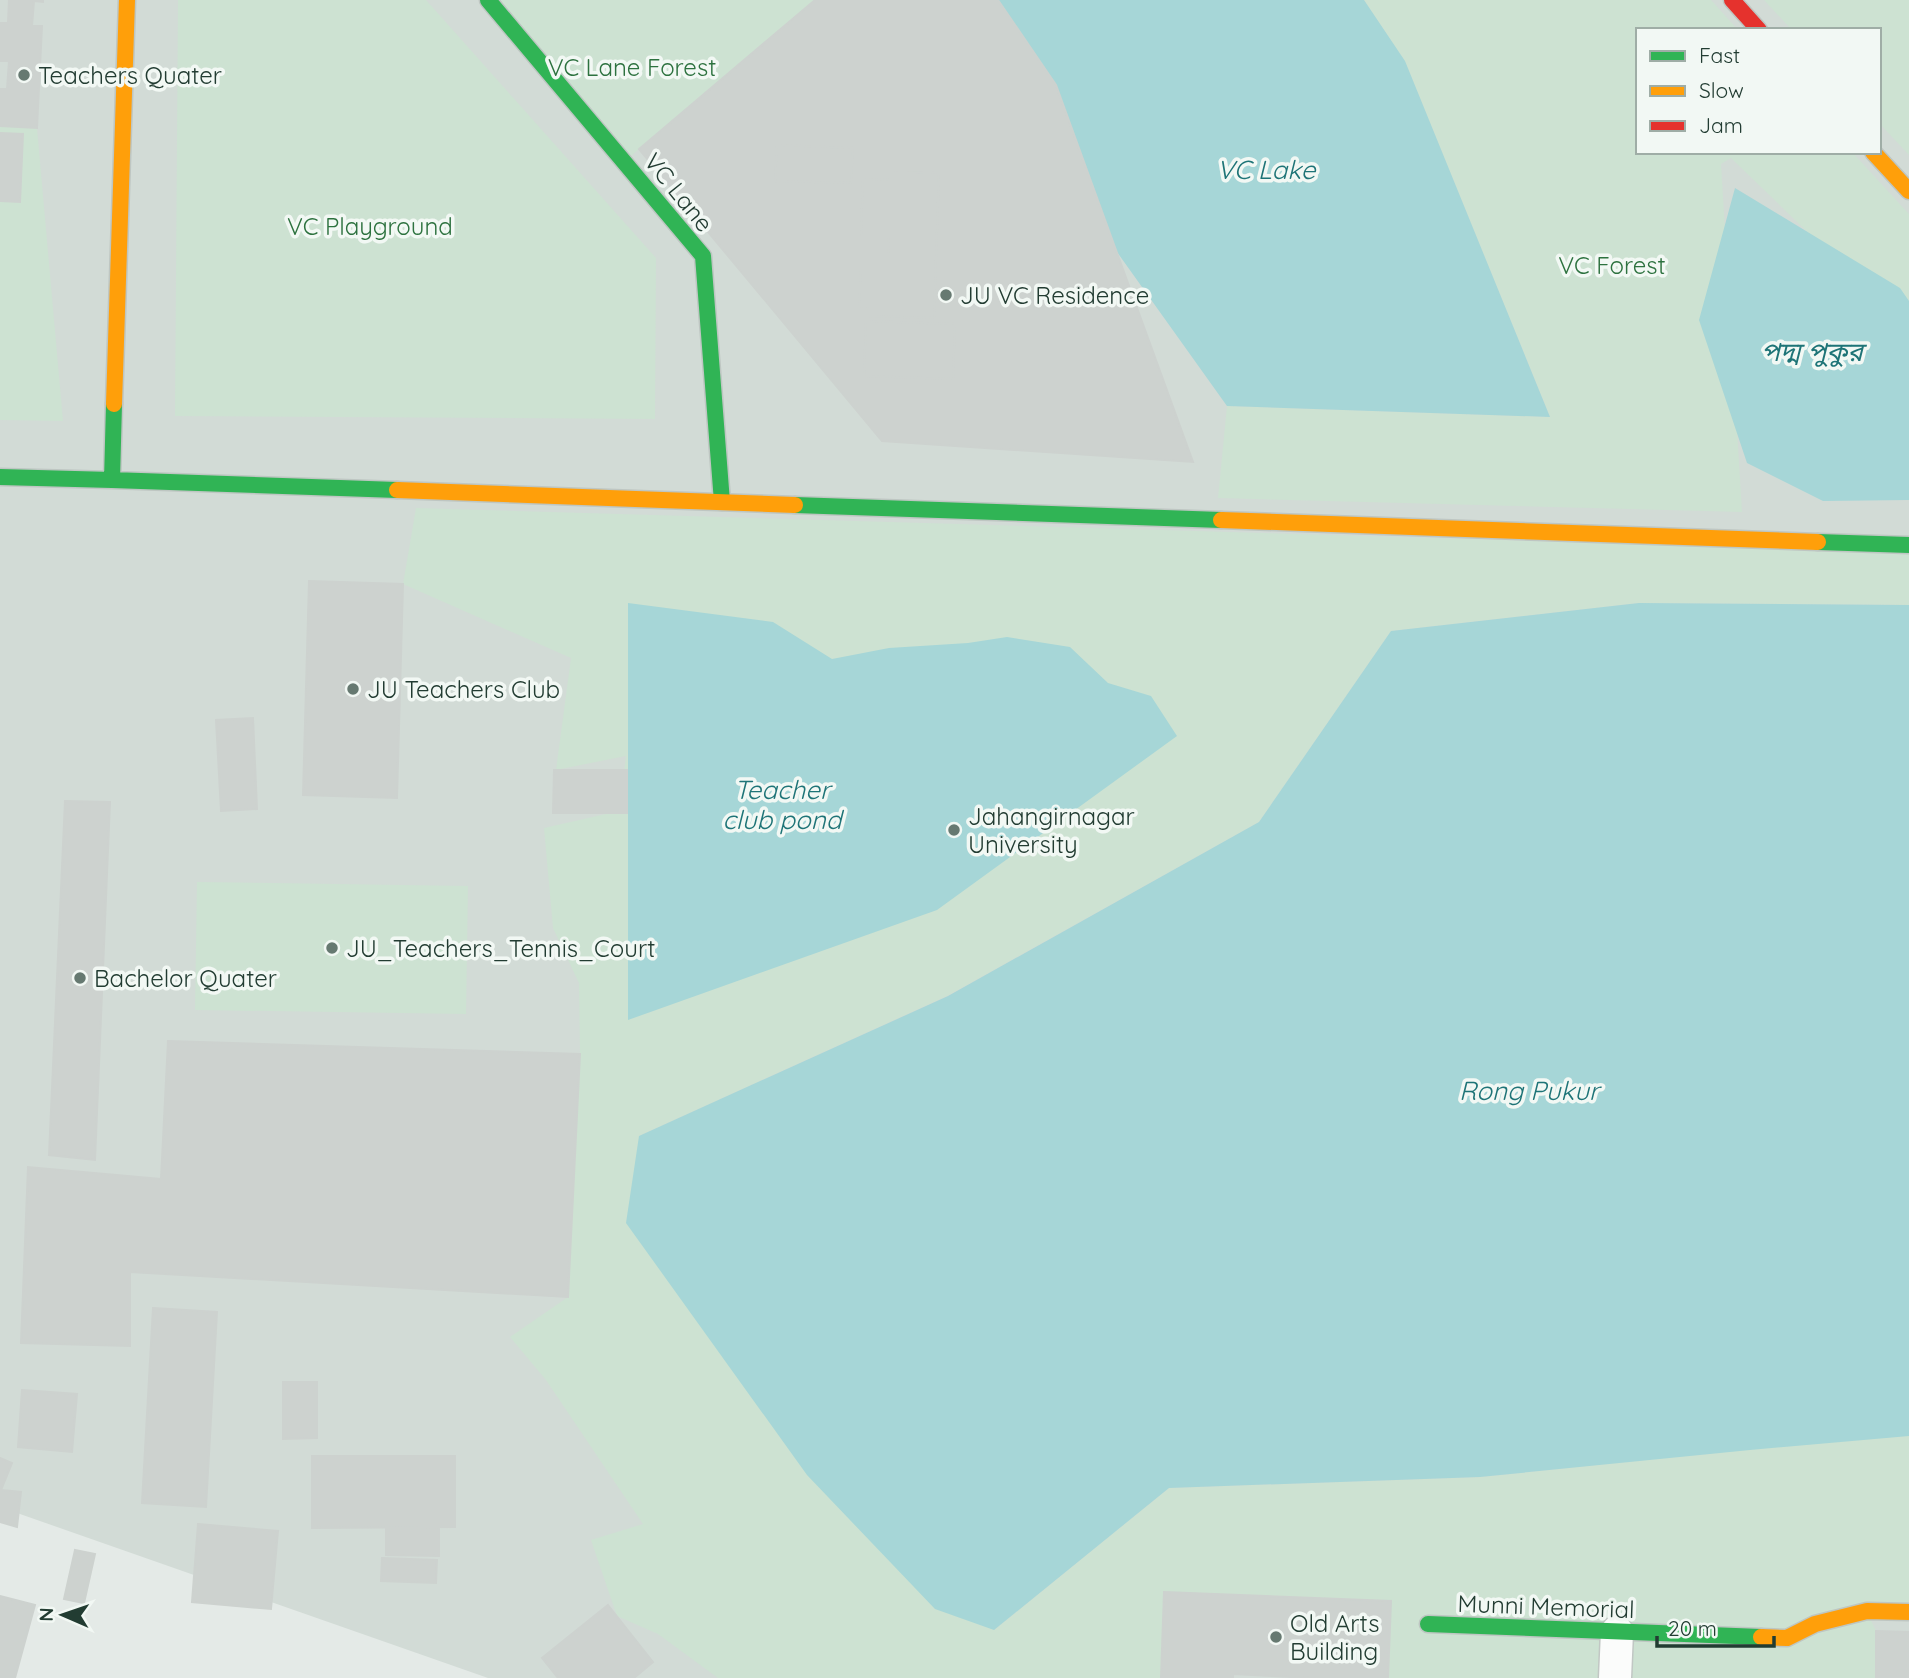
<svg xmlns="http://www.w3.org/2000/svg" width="1909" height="1678" font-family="Quicksand,'Noto Sans Bengali',sans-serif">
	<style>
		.built { fill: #d2dbd6; fill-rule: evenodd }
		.green { fill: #cde2d2 }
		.water { fill: #a6d6d7 }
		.building { fill: #cdd2cf; stroke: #cdd2cf; stroke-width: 2 }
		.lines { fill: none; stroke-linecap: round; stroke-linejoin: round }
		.street-casing { stroke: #c1c7c4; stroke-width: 35 }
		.fast-casing { stroke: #bec6c2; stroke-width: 19 }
		.slow-casing { stroke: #bec6c2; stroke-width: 19 }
		.jam-casing { stroke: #bec6c2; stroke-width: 19 }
		.street { stroke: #fbfcfb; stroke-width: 32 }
		.fast { stroke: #30b455; stroke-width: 16 }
		.slow { stroke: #ff9f0a; stroke-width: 16 }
		.jam { stroke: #e5322d; stroke-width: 16 }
		.poi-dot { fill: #667971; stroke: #f2f8f4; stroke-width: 2.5 }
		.labels { text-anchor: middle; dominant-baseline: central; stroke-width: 7; stroke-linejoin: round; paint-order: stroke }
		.park-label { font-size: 24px; fill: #2d723f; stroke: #f2f8f4 }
		.poi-label { font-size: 24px; fill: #223c32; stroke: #f2f8f4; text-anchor: start }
		.street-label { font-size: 24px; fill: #223c32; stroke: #f2f8f4 }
		.water-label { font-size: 26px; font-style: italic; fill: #1e7477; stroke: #f2f8f4 }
	</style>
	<rect width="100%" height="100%" fill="#e4eae7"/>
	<path class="built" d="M0,0H1909V1678H488L0,1507ZM1638,30H1879V152H1638Z"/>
	<path class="green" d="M178,0H426L656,258L655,419L175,416Z
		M488,0H815L625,161Z
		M1364,0H1711L1738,30H1638V152H1852L1909,214V330L1731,158L1721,164L1742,512L1218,498L1227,406L1550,417L1405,62Z
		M1764,0H1909V155L1879,123V30H1792Z
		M0,126L37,128L63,421L0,420Z
		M416,508L1909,552V605L1639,603L1391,631L1259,822L947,996L639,1136L994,1630L1169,1488L1480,1477L1909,1432V1612H1867L1876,1631V1678H1388L1391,1601L1165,1592L1161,1678H718L658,1634L617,1616L591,1540L643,1524L546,1380L510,1337L568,1297L580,1054L579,983L553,928L544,828L619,811L626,756L556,770L571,658L403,584Z
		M197,882L468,886L466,1014L195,1010Z"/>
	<path class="water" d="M937,0H1364L1405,61L1550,417L1227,406Z
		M1735,188L1900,288L1909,301V500L1823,501L1747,463L1699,320Z
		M628,603L773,622L832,659L889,648L968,643L1007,637L1070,647L1108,683L1151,696L1177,736L937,910L628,1020Z
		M1639,603L1909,605V1436L1750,1450L1480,1477L1169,1488L994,1630L935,1609L807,1475L626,1223L639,1136L948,996L1259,822L1391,631Z"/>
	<path class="building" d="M9,0H43V2L34,1L32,26H42L37,128L0,126V89H7L9,61H0V23H8Z
		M815,0H998L1056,85L1193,462L882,441L639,149Z
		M0,133L23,134L20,202L0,201Z
		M777,145L853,148L851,183L775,181Z
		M890,172L939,173L934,318L869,316V309L859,308L861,270H871V254H888L889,237H861L863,179L890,180Z
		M890,172L939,173L934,318L869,316V309L859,308L861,270H871V254H888L889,237H861L863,179L890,180Z
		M866,321L955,324L953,379L864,376Z
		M866,321L955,324L953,379L864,376Z
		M309,581L403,584L397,798L303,795Z
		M253,718L257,809L221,811L216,720Z
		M554,770H627V813H553Z
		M65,801L110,802L95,1160L49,1155Z
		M168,1041L580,1054L568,1297L130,1272V1346L21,1343L28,1167L161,1179Z
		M153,1308L217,1312L206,1507L142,1503Z
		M283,1382H317V1438L283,1439Z
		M22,1390L77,1394L72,1452L18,1447Z
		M312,1456H455V1527L312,1528Z
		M0,1458L12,1463L1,1490L21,1492L17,1527L0,1522Z
		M198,1524L278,1531L271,1609L192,1602Z
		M386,1528H439V1556L386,1555Z
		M75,1550L95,1554L84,1603L64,1599Z
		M382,1558L437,1560L436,1583L381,1581Z
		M1164,1592L1391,1601L1388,1678H1311L1233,1674V1678H1161Z
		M0,1596L35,1605L15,1678H0Z
		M608,1605L653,1662L634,1678H558L542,1658Z
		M1876,1631L1909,1632V1678H1876Z"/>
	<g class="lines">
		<defs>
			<path id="street" d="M1615,1678L1617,1632"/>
			<path id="fast" d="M488,0L703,256L722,502
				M114,404L112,480L397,490
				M0,477L112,480
				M795,505L1221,520
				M1818,542L1909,545
				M1428,1624L1761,1637"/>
			<path id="slow" d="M1873,152L1909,191
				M114,404L127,0
				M397,490L795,505
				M1221,520L1818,542
				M1761,1637L1787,1638L1815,1624L1867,1611L1909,1612"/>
			<path id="jam" d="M1732,0L1759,30"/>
		</defs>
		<use href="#street" class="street-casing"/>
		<use href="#fast" class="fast-casing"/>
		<use href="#slow" class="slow-casing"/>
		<use href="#jam" class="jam-casing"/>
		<use href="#street" class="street"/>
		<use href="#fast" class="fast"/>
		<use href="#slow" class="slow"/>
		<use href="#jam" class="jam"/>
	</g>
	<g class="poi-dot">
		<circle cx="24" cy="75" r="7"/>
		<circle cx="946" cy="295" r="7"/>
		<circle cx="353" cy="689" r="7"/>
		<circle cx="954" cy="830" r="7"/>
		<circle cx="332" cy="948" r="7"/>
		<circle cx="80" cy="978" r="7"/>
		<circle cx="1276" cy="1637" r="7"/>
	</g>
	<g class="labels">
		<g class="park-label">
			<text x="632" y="67">VC Lane Forest</text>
			<text x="370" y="226">VC Playground</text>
			<text x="1612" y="265">VC Forest</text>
		</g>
		<g class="poi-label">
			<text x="38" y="75">Teachers Quater</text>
			<text x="960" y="295">JU VC Residence</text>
			<text x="367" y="689">JU Teachers Club</text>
			<text x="968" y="816">Jahangirnagar<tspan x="968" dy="28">University</tspan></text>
			<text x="346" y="948">JU_Teachers_Tennis_Court</text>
			<text x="94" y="978">Bachelor Quater</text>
			<text x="1290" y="1623">Old Arts<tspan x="1290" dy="28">Building</tspan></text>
		</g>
		<g class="street-label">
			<text transform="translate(679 192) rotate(51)">VC Lane</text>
			<text transform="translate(1546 1606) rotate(2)">Munni Memorial</text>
		</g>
		<g class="water-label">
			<text x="1266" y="169">VC Lake</text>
			<text x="1812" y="351">পদ্ম পুকুর</text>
			<text x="782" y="789">Teacher<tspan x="782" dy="30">club pond</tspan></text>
			<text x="1529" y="1090">Rong Pukur</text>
		</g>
	</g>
	<rect x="1636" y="28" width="245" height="126" fill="#f2f8f4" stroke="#9fada6" stroke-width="2"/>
	<rect x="1650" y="51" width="35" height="10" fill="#30b455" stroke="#9fada6" stroke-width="2"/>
	<text x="1699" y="63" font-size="21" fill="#223c32">Fast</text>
	<rect x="1650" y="86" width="35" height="10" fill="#ff9f0a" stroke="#9fada6" stroke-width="2"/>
	<text x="1699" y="98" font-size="21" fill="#223c32">Slow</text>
	<rect x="1650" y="121" width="35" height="10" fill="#e5322d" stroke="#9fada6" stroke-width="2"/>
	<text x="1699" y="133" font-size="21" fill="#223c32">Jam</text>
	<g transform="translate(63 1615) rotate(272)" stroke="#f2f8f4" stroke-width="5" paint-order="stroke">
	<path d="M0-5L12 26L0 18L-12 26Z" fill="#223c32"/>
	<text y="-10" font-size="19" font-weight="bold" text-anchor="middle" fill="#223c32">N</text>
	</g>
	<path d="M1657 1636v10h117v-10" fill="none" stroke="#223c32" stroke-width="3.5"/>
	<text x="1668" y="1636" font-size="21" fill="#223c32" stroke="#f2f8f4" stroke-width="5" paint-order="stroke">20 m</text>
</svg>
